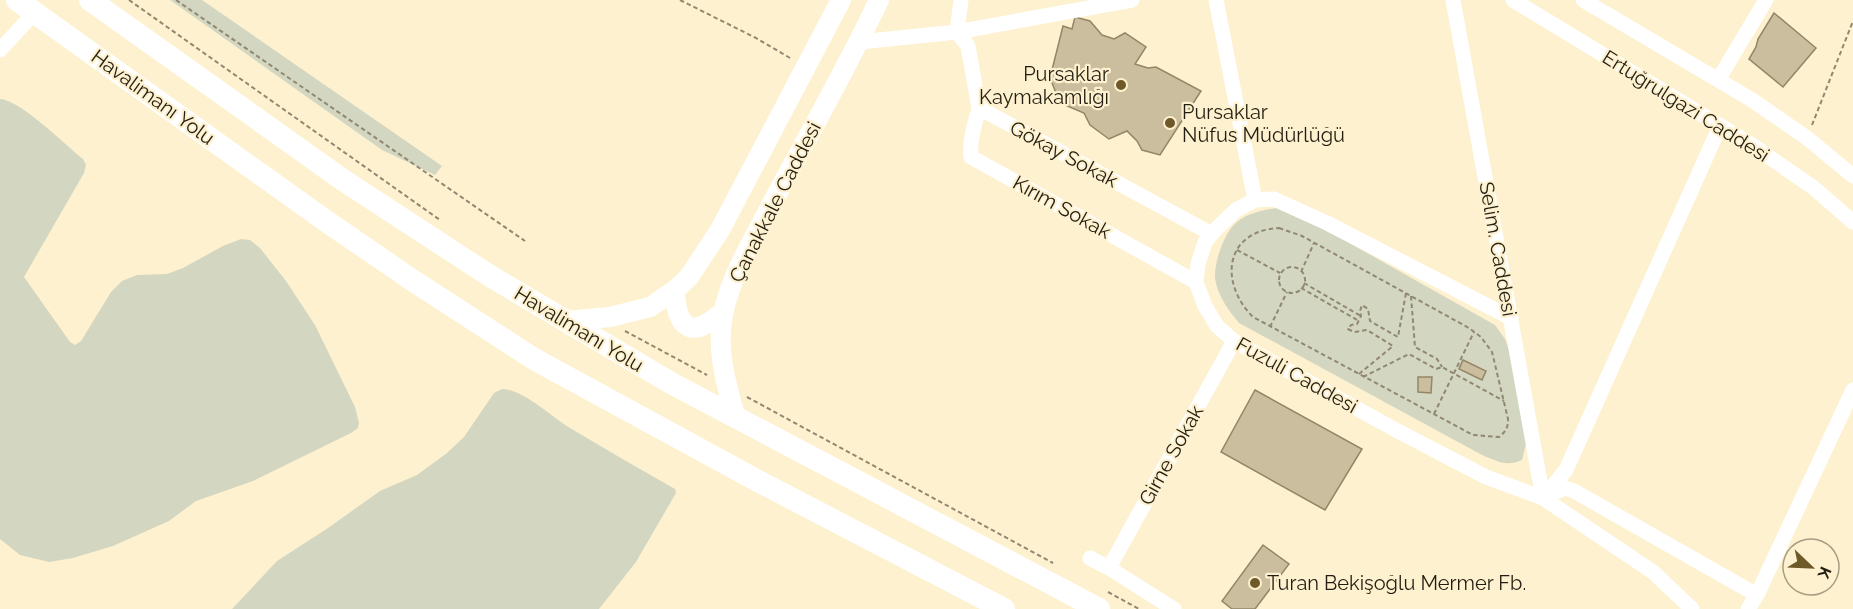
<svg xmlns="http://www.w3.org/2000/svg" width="1853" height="609" font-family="Raleway,sans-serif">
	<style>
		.green { fill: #d3d7c1 }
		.building { fill: #cbbe9e; stroke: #928667; stroke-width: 1.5 }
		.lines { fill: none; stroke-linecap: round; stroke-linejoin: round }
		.path { stroke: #928871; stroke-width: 2; stroke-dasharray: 4.5 3; stroke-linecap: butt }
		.minor { stroke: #fff; stroke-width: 15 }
		.major { stroke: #fff; stroke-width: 20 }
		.highway { stroke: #fff; stroke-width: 22 }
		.poi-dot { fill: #6e5928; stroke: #fef1cf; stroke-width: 2 }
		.labels { text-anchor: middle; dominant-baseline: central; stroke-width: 4.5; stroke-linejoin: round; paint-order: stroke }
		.poi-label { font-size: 20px; fill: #231e11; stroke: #fef1cf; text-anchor: start }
		.street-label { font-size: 20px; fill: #231e11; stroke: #fef1cf }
	</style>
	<rect width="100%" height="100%" fill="#fef1cf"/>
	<path class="green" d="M170,0H202L442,166L435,175L382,150Z
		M0,99C22,101 64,144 83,159L86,165L84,173L24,277L70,342L75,345L81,341L111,292L122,281L137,275L167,274L183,268L223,246L241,239L250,240L260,248L286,281L315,325L355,407L359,423L358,428L351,433L253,481L196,501L169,521L113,546L73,558L49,562L20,555L0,539Z
		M1277,208L1296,213L1495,325L1505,339L1511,355L1528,436L1522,460C1507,467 1496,461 1482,455L1239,323C1229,311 1217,295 1215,278C1214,263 1224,232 1237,222C1248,213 1263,210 1277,208Z
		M502,389C523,389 552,417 570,428C605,449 640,469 675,489L676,493L636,562L599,609H232L277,561L328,528L380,491L417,475L447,453L464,437L494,393Z"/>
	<path class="building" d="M1774,13L1816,48L1783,87L1749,59L1756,47L1758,39Z
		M1075,17L1090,21L1102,35L1114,39L1125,33L1146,47L1135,64L1148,68L1156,67L1201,91L1160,155L1142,150L1137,141L1127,131L1109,139L1090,125L1084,113L1060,103L1050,78L1063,26L1072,29Z
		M1463,360L1486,371L1482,380L1459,369Z
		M1418,377H1432L1431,393L1418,392Z
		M1255,390L1362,449L1325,510L1221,452Z
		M1263,545L1289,564L1255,609H1232L1222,601Z"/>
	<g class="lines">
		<path class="path" d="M129,0L440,220
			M176,0L525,241
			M680,0L756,38L790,58
			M1812,125L1853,21
			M1279,228L1302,236L1469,328L1481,337L1492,352L1508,419C1508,428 1506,431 1499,437L1473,435L1253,317C1219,283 1224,231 1279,228Z
			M1237,250L1280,273
			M1279 280a13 13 0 1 1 26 0a13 13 0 1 1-26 0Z
			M1301,272L1314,243
			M1304,283L1361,316
			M1301,288L1359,321
			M1411,296L1415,347L1437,359L1442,367
			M1270,327L1287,292
			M625,331L707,375
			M1359,374L1393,346L1367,330L1354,332L1348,329L1351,325L1357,324L1361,316L1360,311L1362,305L1368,309L1370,321L1398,337L1406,293
			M1363,377L1409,354L1436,369L1442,367L1504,401
			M747,397L1053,563
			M1434,414L1474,332
			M1108,592L1139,609"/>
		<path class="minor" d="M961,0L957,32L1132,0
			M1216,0L1255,200
			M1453,0L1543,498
			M1513,0L1752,145L1814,188L1853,222
			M1583,0L1752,100L1807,138L1853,176
			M859,42L957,32L968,46L979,108L1212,234
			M0,50L35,12
			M1718,80L1766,0
			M979,108C975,124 969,140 971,157L1196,282
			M1511,318L1327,223L1274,199L1255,200L1236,210L1215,230L1205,242L1198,264L1196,282L1205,306L1217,326L1234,341L1394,429L1486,477L1543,498L1653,572L1692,609
			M1548,495L1565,488L1574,491L1757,595
			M1543,498L1566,470L1720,126
			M1090,558L1109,568L1174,609
			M1109,568L1234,341
			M1748,609L1757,595L1853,390"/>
		<path class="major" d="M675,290C675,307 680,337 704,325C711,322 718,316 724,311
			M566,321L610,317L650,307L675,290L689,277L720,230L841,0
			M735,415C727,387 719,359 721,330C724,287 749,248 768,211C805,141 845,72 879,0"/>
		<path class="highway" d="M17,0L326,221L415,282L534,359L758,481L1004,609
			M90,0L343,180L490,276L671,383L1099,609"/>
	</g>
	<g class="poi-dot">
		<circle cx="1121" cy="85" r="6"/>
		<circle cx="1170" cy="123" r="6"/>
		<circle cx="1255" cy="583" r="6"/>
	</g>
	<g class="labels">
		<g class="poi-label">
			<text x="1109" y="74" text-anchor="end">Pursaklar<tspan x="1109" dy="23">Kaymakamlığı</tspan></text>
			<text x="1182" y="112">Pursaklar<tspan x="1182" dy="23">Nüfus Müdürlüğü</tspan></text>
			<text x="1267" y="583">Turan Bekişoğlu Mermer Fb.</text>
		</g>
		<g class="street-label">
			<text transform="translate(153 97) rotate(36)">Havalimanı Yolu</text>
			<text transform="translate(1686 106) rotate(32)">Ertuğrulgazi Caddesi</text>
			<text transform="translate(1064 154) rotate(28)">Gökay Sokak</text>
			<text transform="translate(775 202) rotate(-63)">Çanakkale Caddesi</text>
			<text transform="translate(1062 207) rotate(29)">Kırım Sokak</text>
			<text transform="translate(1498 249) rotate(80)">Selim. Caddesi</text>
			<text transform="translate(579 329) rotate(31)">Havalimanı Yolu</text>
			<text transform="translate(1297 375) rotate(29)">Fuzuli Caddesi</text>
			<text transform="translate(1171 455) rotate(-61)">Girne Sokak</text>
		</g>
	</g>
	<g transform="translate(1811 567) rotate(113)"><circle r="28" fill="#fef1cf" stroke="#a69d83" stroke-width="1.5"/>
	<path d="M0-4.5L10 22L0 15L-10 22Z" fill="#6e5928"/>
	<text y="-9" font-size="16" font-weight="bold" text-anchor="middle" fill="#231e11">K</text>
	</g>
</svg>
